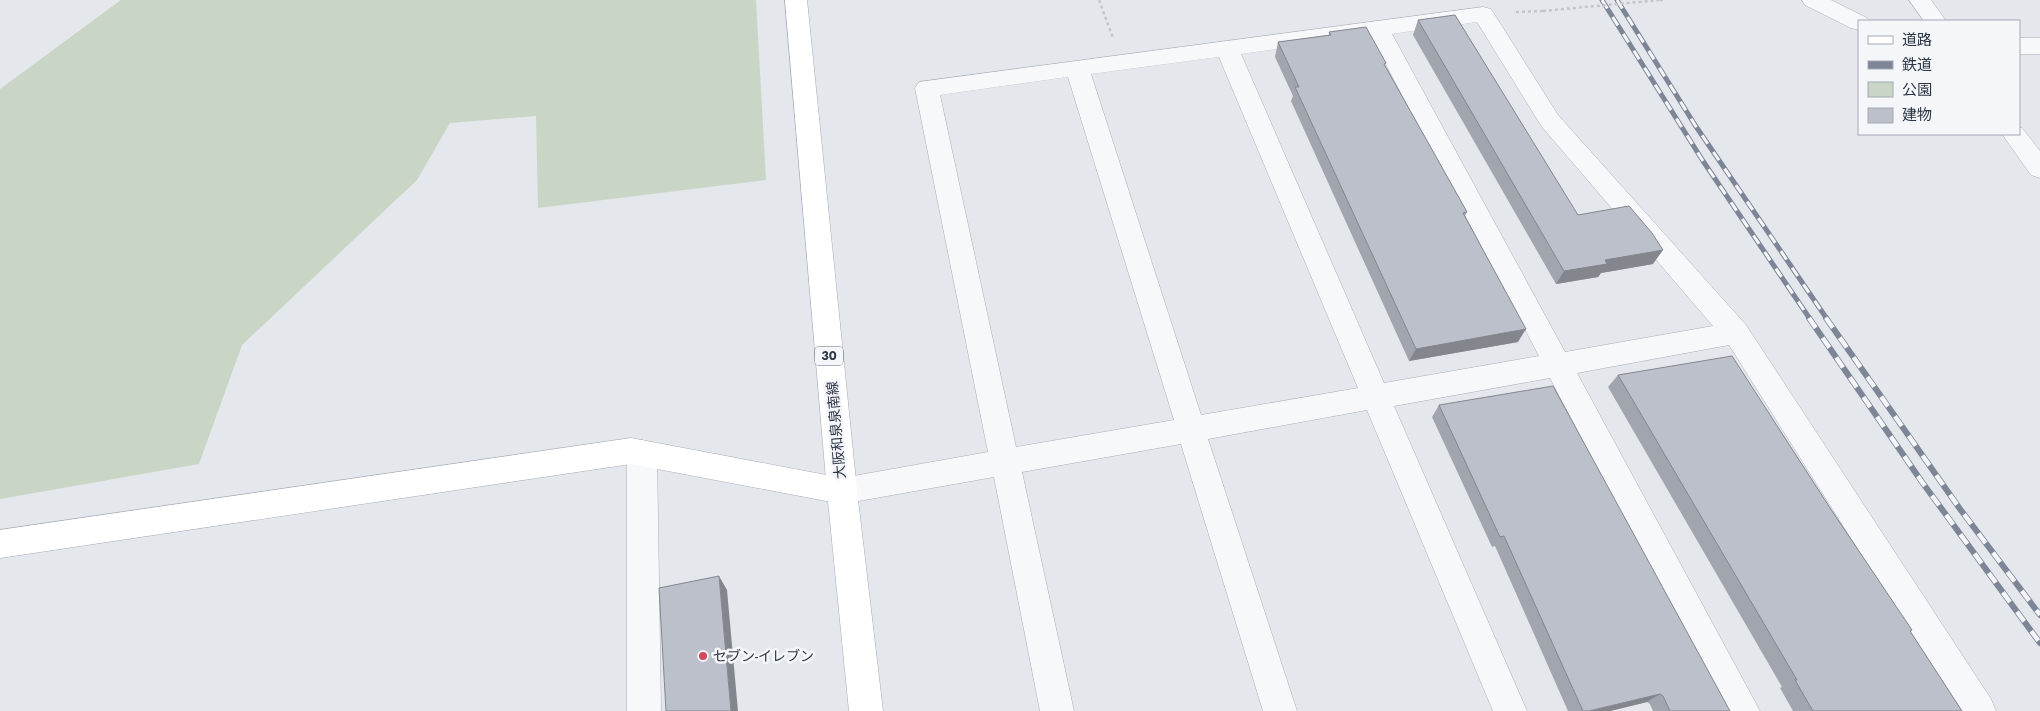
<svg xmlns="http://www.w3.org/2000/svg" width="2040" height="711" font-family="Jost,'Noto Sans JP',sans-serif">
	<style>
		.green { fill: #c9d6c5 }
		.lines { fill: none; stroke-linecap: round; stroke-linejoin: round }
		.street-casing { stroke: #a9aeb7; stroke-width: 1 }
		.secondary-casing { stroke: #a9aeb7; stroke-width: 1 }
		.primary-casing { stroke: #a3abb8; stroke-width: 1 }
		.path { stroke: #c2c5cb; stroke-width: 2.5; stroke-dasharray: 3 3; stroke-linecap: butt }
		.street { fill: #f7f8fa; fill-rule: evenodd }
		.secondary { fill: #fff; fill-rule: evenodd }
		.primary { fill: #fff; fill-rule: evenodd }
		.rail-far1-casing { stroke: #7d8696; stroke-width: 5 }
		.rail-casing { stroke: #7d8696; stroke-width: 6 }
		.rail-far1 { stroke: #f4f6f9; stroke-width: 3; stroke-dasharray: 10; stroke-linecap: butt }
		.rail { stroke: #f4f6f9; stroke-width: 4.5; stroke-dasharray: 12; stroke-linecap: butt }
		.path-bridge { stroke: #c2c5cb; stroke-width: 2.5; stroke-dasharray: 3 3; stroke-linecap: butt }
		.wall { fill: #a1a5ae }
		.shaded-wall { fill: #83868d }
		.building { fill: #bbc0ca; stroke: #83868d }
		.poi-dot { fill: #d1495b; stroke: #f4f6f9; stroke-width: 2 }
		.labels { text-anchor: middle; dominant-baseline: central; stroke-width: 5; stroke-linejoin: round; paint-order: stroke }
		.shield { fill: #f4f6f9; stroke: #676e7b; stroke-width: 1 }
		.shield-label { font-size: 12px; font-weight: bold; fill: #2b3445 }
		.street-label { font-size: 14px; fill: #2b3445; stroke: #f4f6f9 }
		.poi-label { font-size: 14px; fill: #2b3445; stroke: #f4f6f9; text-anchor: start }
	</style>
	<rect width="100%" height="100%" fill="#e4e7ec"/>
	<path class="green" d="M121,0H756L766,180L538,208L536,116L450,123L417,180L242,345L199,464L0,499V89Z"/>
	<g class="lines">
		<defs>
			<path id="street" d="M1802,0H1831L1867,18L1869,21H1859V30L1851,28L1805,5Z
				M1909,0H1931L1946,21H1924Z
				M1483,7L1491,9L1558,115L1746,325L1991,699L1996,711H1960L1729,345L1577,373L1760,711H1725L1550,378L1394,406L1527,711H1493L1367,410L1208,439L1297,711H1263L1181,444L1022,472L1074,711H1040L994,477L842,504L832,500L827,491L832,482L842,478L988,452L915,88L919,82ZM1477,22L1542,127L1713,326L1565,352L1392,34ZM1371,36L1539,356L1384,383L1241,54ZM1219,57L1358,388L1201,415L1091,74ZM1068,77L1174,420L1016,447L940,95Z
				M2019,38H2040V54H2019Z
				M2019,127L2022,128L2040,151V178L2031,175L2002,134H2019Z
				M642,440L652,444L657,453L661,711H627V453L632,444Z"/>
			<path id="secondary" d="M631,438L842,478L852,482L857,491L852,500L842,504L631,464L0,558V530Z"/>
			<path id="primary" d="M785,0H807L857,491L883,711H849L827,491Z"/>
		</defs>
		<use href="#street" class="street-casing"/>
		<use href="#secondary" class="secondary-casing"/>
		<use href="#primary" class="primary-casing"/>
		<path class="path" d="M1099,0L1113,38
			M1660,0H1663
			M1516,12L1543,11"/>
		<use href="#street" class="street"/>
		<use href="#secondary" class="secondary"/>
		<use href="#primary" class="primary"/>
		<defs>
			<path id="rail-far1" d="M1602,0L1703,161L1810,319
				M1617,0L1695,125L1827,319"/>
			<path id="rail" d="M1809,318L1922,482L2040,643
				M1826,318L1960,509L2040,615"/>
		</defs>
		<use href="#rail-far1" class="rail-far1-casing"/>
		<use href="#rail" class="rail-casing"/>
		<use href="#rail-far1" class="rail-far1"/>
		<use href="#rail" class="rail"/>
		<path class="path-bridge" d="M1543,11L1660,0"/>
	</g>
	<path class="wall" d="M1418,20L1578,215L1653,264L1601,273L1598,277L1556,284L1413,35Z
		M1329,32L1385,66L1467,212L1465,216L1518,342L1409,361L1291,101L1293,96L1275,57L1278,42L1329,35Z
		M1618,375L1832,511L1962,711H1793L1780,688L1782,687L1608,387Z
		M1439,405L1730,711H1653L1650,704L1647,702L1610,711H1568L1495,546L1492,547L1432,417Z"/>
	<path class="shaded-wall" d="M1663,250L1653,264L1601,273L1598,277L1556,284L1564,271L1605,260Z
		M1526,329L1518,342L1409,361L1416,349Z
		M719,576L727,590L738,711H731Z
		M1660,694L1647,702L1610,711H1589Z"/>
	<path class="building" d="M1455,15L1578,215L1629,206L1652,233L1663,250L1605,260L1607,264L1564,271L1418,20Z
		M1366,27L1386,63L1384,64L1467,212L1463,213L1526,329L1416,349L1295,87H1299L1278,42L1331,35L1329,32Z
		M1732,356L1832,511L1912,630L1910,631L1962,711H1813L1795,680H1797L1618,375Z
		M1553,386L1730,711H1670L1663,696L1660,694L1589,711H1583L1504,536L1500,537L1439,405Z
		M719,576L731,711H666L659,588Z"/>
	<circle class="poi-dot" cx="703" cy="656" r="5"/>
	<g class="labels">
		<rect class="shield" x="815" y="346.5" width="28" height="19" rx="4"/>
		<g class="shield-label">
			<text x="829" y="356">30</text>
		</g>
		<g class="street-label">
			<text transform="translate(836 430) rotate(-95)">大阪和泉泉南線</text>
		</g>
		<g class="poi-label">
			<text x="713" y="656">セブン-イレブン</text>
		</g>
	</g>
	<rect x="1858" y="20" width="162" height="115" fill="#f4f6f9" stroke="#a4a8b1"/>
	<rect x="1868" y="36" width="25" height="8" fill="#ffffff" stroke="#a4a8b1"/>
	<text x="1902" y="45" font-size="15" fill="#2b3445">道路</text>
	<rect x="1868" y="61" width="25" height="8" fill="#7d8696" stroke="#a4a8b1"/>
	<text x="1902" y="70" font-size="15" fill="#2b3445">鉄道</text>
	<rect x="1868" y="82" width="25" height="15" fill="#c9d6c5" stroke="#a4a8b1"/>
	<text x="1902" y="95" font-size="15" fill="#2b3445">公園</text>
	<rect x="1868" y="108" width="25" height="15" fill="#bbc0ca" stroke="#a4a8b1"/>
	<text x="1902" y="120" font-size="15" fill="#2b3445">建物</text>
</svg>
